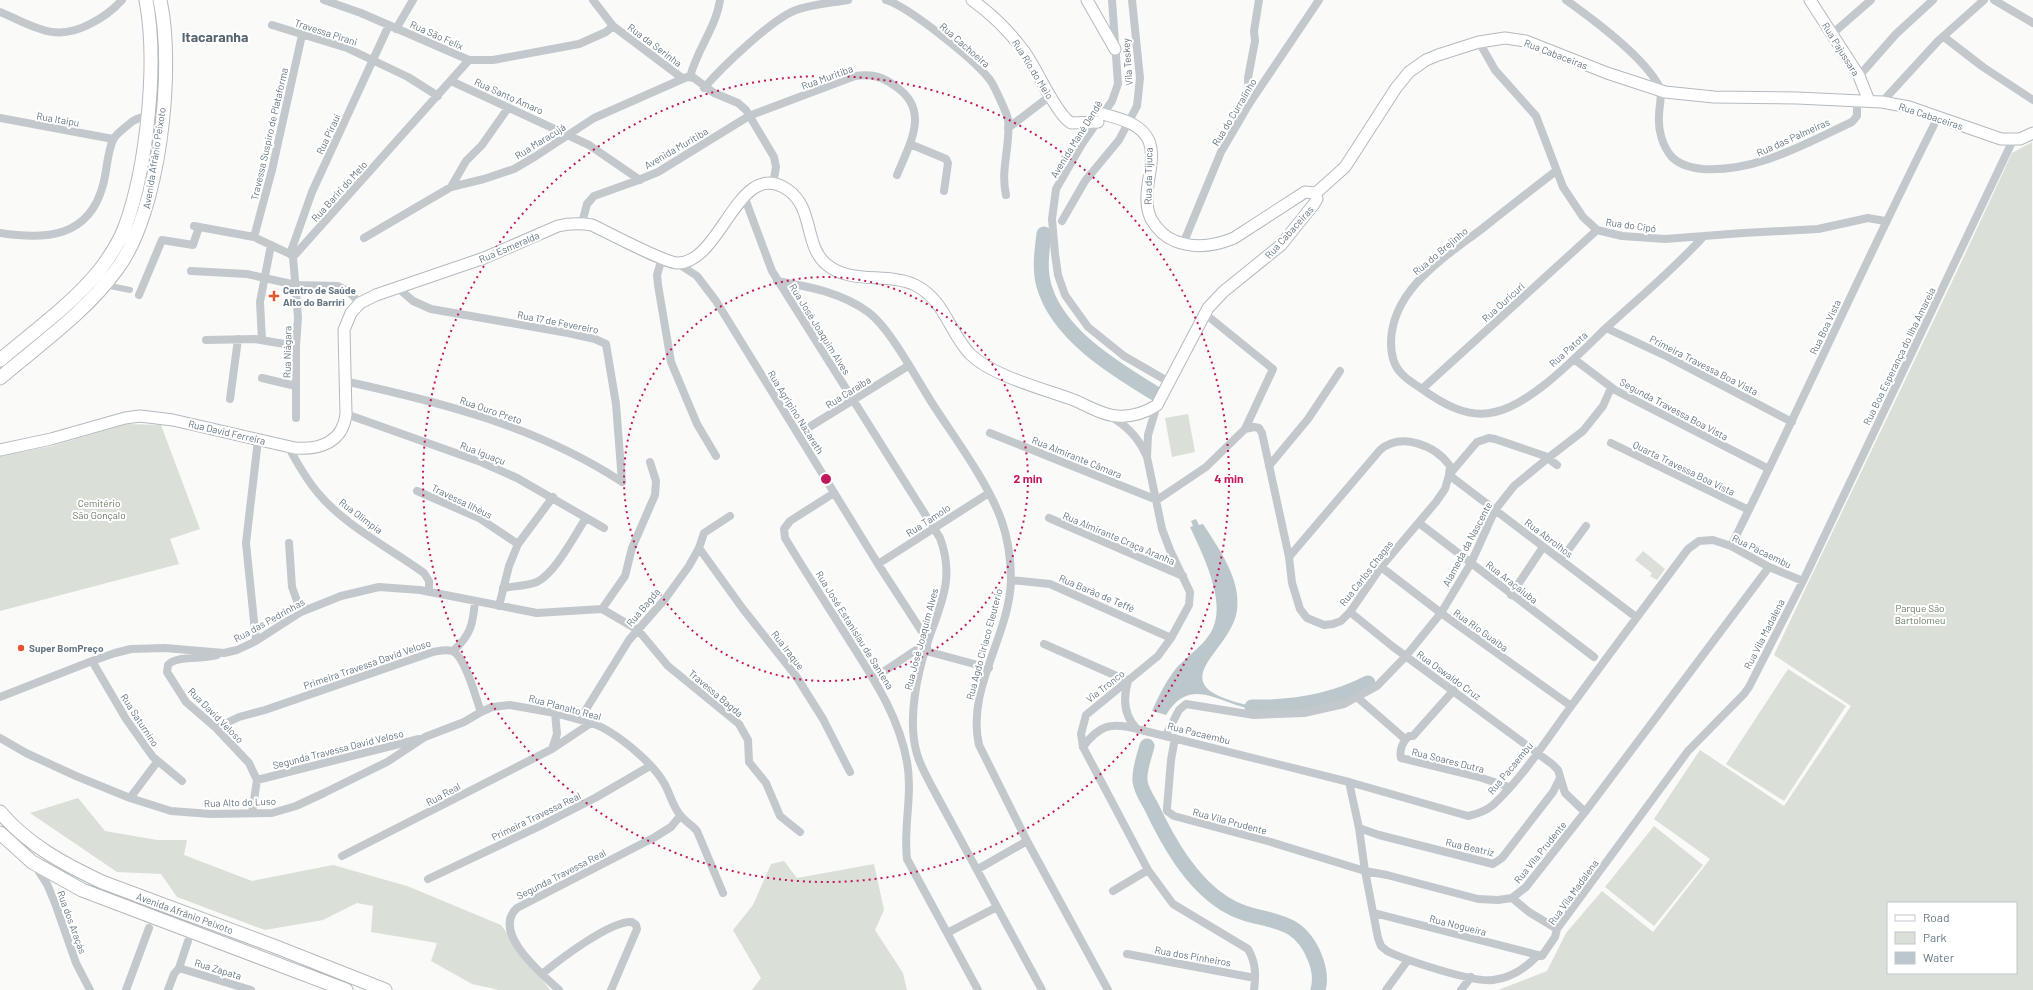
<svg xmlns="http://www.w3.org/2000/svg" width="2033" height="990" font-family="Barlow,sans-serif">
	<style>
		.green { fill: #dadfd7; fill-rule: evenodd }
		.water { fill: #bbc7cb }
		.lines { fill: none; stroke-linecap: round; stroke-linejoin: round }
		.river { stroke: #bbc7cb; stroke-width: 15 }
		.secondary-casing { stroke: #b3babf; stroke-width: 13 }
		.primary-casing { stroke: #b5babe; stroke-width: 15 }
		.pedestrian { stroke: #c3c8cc; stroke-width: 6 }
		.minor { stroke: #c3c8cc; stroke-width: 8 }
		.secondary { stroke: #fff; stroke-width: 11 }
		.primary { stroke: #fff; stroke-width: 13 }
		.ring { fill: none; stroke: #c2185b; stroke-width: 2; stroke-dasharray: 2 4 }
		.poi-dot { fill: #e4572e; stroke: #fff; stroke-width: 1.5 }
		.labels { text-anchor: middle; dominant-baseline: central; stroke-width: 4; stroke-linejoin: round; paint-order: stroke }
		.street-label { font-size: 10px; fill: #657683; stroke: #fff }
		.poi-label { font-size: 10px; font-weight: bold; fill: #657683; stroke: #fff; text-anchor: start }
		.park-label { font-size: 10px; fill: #687a64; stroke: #fff }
		.district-label { font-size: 14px; font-weight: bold; fill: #57646e; stroke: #fff }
		.centre { fill: #c2185b; stroke: #fff; stroke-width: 2 }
		.ring-label { font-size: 12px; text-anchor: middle; font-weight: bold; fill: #c2185b; stroke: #fff; stroke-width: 4; stroke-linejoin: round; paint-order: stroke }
	</style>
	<rect width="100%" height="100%" fill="#fafaf8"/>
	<path class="green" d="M2032,142L2033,990H1498L1547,971L1566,933L1602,891L1653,932L1710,859L1654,819L1700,750L1784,806L1851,706L1774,655C1853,487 1935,321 2012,153ZM1888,903H2016V973H1888Z
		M1188,414L1195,452L1172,457L1165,418Z
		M127,424L161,425L200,529L170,539L179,564L0,611V456L52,446Z
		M1643,551L1665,569L1657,580L1650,576L1652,573L1635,560Z
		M1788,669L1846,706L1784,801L1726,764Z
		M78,798L105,831L157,840H187L184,855L252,881L333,865L407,886L501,925L550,990H499L472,984L431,961L437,943L371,932L373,906L357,903L323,920L265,930L177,897L161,874L117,872L30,813Z
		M1654,826L1703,865L1654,926L1605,887Z
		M784,861L797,878L874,864L884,910L875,930L903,973L907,990H752L761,978L733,930L753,905L771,864Z"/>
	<path class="water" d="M1196,519L1199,525L1203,524C1219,549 1241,579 1237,610C1232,653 1153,685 1252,706L1251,709C1217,702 1190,676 1166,715L1152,711C1158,697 1165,683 1174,671C1186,656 1205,646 1213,628C1226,600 1202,553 1190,527L1193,526L1191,521Z"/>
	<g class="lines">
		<path class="river" d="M1044,234C1042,250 1039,269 1044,286C1058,335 1115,369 1156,394
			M1252,707C1293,708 1331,702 1368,683
			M1147,746C1144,757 1139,770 1140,781C1141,790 1147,799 1151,806C1168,842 1191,883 1225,904C1260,926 1296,910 1315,958C1319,968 1321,979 1318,990"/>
		<defs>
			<path id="secondary" d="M972,0C993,15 1011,33 1026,54C1040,75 1049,100 1066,119L1071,123L1098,122
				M1087,0L1115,49
				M1810,0L1859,76L1869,101
				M1103,114C1120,119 1141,123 1149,141C1158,164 1139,192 1151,219C1157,229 1164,237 1175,241C1195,249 1215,246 1234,238L1305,192L1316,193
				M1316,193L1345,167L1396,88L1409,72L1426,60L1438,55L1479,42L1505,38L1526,41L1607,73L1665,92L1714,97L1797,98L1882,102L1909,107L2001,139H2020L2033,133
				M0,450L51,439L125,418L140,416L173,420L295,448C320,450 343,442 346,414L344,330L351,313L360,303L376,295L484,258L558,226C570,223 580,223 592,225C609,233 663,262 677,263C722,264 738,155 788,190C814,208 804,245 826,264C850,285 888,272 915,285C945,300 949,332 970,354C992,376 1044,389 1074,400C1088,406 1102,415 1117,416C1133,417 1145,413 1157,405L1208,308L1223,292L1281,245L1314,204L1317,199L1316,193"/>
			<path id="primary" d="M0,360C33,332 71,305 99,271C109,258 119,243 125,227C147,167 158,63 146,0
				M0,378C40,344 86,312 117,269C160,212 175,69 160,0
				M0,812C28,845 64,864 102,882L279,948L385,990
				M0,833L32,862L82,890L346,990"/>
		</defs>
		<use href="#secondary" class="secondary-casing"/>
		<use href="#primary" class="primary-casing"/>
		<path class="pedestrian" d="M105,285L130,290"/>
		<path class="minor" d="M324,0L361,13L469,60H493L579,44L606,32L613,26
			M593,0L613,26L682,78
			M886,0C909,7 975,60 990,80C994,85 1007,114 1008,119C1011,145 1000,169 1006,195
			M1112,0L1118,84L1112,101L1082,144L1056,189L1052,219L1055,254L1058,275L1065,295L1088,327L1124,356L1169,382
			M1566,0C1594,20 1643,56 1659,86C1663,95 1659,106 1659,116C1658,129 1662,145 1671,156C1679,165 1692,168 1703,169C1757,172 1804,144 1852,122L1857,116V101
			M1994,0L2033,23
			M0,12C34,26 54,43 90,24C102,18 113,10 122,0
			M272,25L347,48L408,77L438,96
			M396,29L413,0
			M1832,34L1871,0
			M1944,37L1983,67L2033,100
			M1479,42L1495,70L1536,116L1563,187L1583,217L1597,230L1622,236L1665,239L1743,233L1818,229L1868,218L1885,221
			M1859,76L1896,34L1933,0
			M690,77C697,49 716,28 720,0
			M451,81L589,145L640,180
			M704,88C722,67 772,19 796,10C813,4 831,3 848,0
			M1882,102L1938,41L1984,0
			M1249,104L1248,78L1255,41L1254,31L1259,0
			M0,118L113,139
			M1008,128L1050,96
			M910,144L946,159L948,163L944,191
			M1556,171C1531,190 1507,209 1483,228C1445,257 1392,289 1391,342C1391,354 1393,365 1401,373C1406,379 1413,383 1419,387C1441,403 1467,419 1495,412C1533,403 1577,356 1605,329C1639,298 1673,270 1704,236
			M451,187L466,161L482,145L508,108
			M744,196L772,271L940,538C955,578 941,603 928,641C917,674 907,720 917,754C920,765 926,775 931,785L1042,990
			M1062,221L1085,181L1119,140L1137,106L1140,78L1132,0
			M582,223L587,204L594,196L636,181L658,172L749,116L855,76C871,74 882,76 895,86C931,110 910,143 897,175
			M194,226L254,237L290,254L293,257L469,60
			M0,233C45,240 89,238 103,185C107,171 107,153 113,140C115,135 123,129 128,125C133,120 139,117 147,117
			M254,237L272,170L302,35
			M364,238L451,187L484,179L514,169L536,156L594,118L687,77L694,78L714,93L738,103L746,110L774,157L776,167L773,184
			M1183,244L1221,152L1249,104L1319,0
			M290,254L312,192L389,25
			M293,257L298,317L296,346V418
			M662,258L657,275L658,285L671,362L697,424L716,456
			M677,263L697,276L716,301L878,564L928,641
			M191,271L247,274L296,285L338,286L348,291L360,303
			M777,281C809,287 841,292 868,312C890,328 916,378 932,403C954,437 987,481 1001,519C1008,538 1011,561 1011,581C1009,637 966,689 979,745L1027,841L1108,990
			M398,288L413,301L431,309L568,333L595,339L606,344L616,404L622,482
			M139,295L162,240L193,245L199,227
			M1606,328L1668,357L1792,422
			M206,340L255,339L296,346
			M262,340L260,302L271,245
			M1574,359L1615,390L1769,469
			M262,378L296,386
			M344,381C441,402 538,427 622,482
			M1422,389L1597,230
			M230,399L238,339
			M1157,405L1148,435L1147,457L1162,529L1170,550L1190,592L1189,605L1171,638L1158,656L1086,715L1081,734L1083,747L1148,870L1173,904L1248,949C1256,963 1256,975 1254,990
			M346,414L481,462L517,478L604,528
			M1110,416C1127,426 1138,437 1146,455
			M1245,429L1254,427L1259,428L1262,433L1289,557L1292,583L1300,609L1307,618L1324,625L1333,624L1341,621L1350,612L1381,567L1436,502L1445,489L1449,475L1477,442L1489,438L1495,439L1545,456L1557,465
			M990,433L1157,500L1206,467L1245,429L1273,369L1204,313
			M798,434L908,366
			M1611,443L1749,510
			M288,446C297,463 306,479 318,493C345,526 390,548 424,573L429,581V592
			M1269,466L1308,419L1340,371
			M417,491L479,518L518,544
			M834,493L790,521L784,529L785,538C806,573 829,608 851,643C875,681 899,717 907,762C913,795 903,828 907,859L978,990
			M1049,518L1183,576
			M1419,523L1594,657
			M289,543L292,587L301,612
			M1731,546C1802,404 1866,259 1938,117
			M699,548L743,609L796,676L823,719L850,772
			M1289,557L1380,450C1401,432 1435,445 1450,466L1449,475L1636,617
			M1561,560L1586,526
			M878,564L989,493
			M1381,567L1441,613L1571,706
			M1011,580L1050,584L1171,638
			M503,588C513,586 527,586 537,582C556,572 574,536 586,518
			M1511,595L1543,547
			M499,606L509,566L518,544L553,497
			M602,609L638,630L668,666L739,724L748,740L749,762L766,783L780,816L800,832
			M1350,612L1392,646L1552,764L1558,770L1565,793L1585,812
			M256,641L246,543L258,440
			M1044,644L1128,681
			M453,651C471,635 473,624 475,601
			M926,651L989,668
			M217,655C203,660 176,655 168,665L167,672L186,702L216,728L249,763L257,780L252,813
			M92,661L126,719L153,757L182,781
			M874,678L919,648L927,646
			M1128,681C1123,698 1123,715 1137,729L1349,782L1468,816C1477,814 1486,811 1493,805C1524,776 1547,739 1572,705C1610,653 1649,601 1688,549L1699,541L1713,540L1731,546L1769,567L1803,581
			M1454,690L1413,736H1409C1403,741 1399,750 1401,758L1479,777L1509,787
			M0,697L92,661L115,653L131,649L165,648L224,653L237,650L256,641L301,612L341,596L379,587L420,590L537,613L602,609L625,576L632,548L655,495L656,481L650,462
			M1358,698L1405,739
			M481,712L492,707L510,705L555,713L591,723C614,730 652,762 664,783C670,793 673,808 681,816C686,822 692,825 697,831L723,893
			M580,719L629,640L665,599L689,566L699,548L704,533L730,516
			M1166,735L1179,710L1186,704L1254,715L1304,713L1344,704L1377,686L1406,656L1441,613L1471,563L1495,510L1514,486L1548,458L1583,431L1603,406L1611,388
			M0,738L26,753L76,776L130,798L171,811L211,814L272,813L296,806L324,793L387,762L425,737L464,722L481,712C476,699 465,655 452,651C446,649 439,651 433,652L265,710L239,717L216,728
			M1175,738L1171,760L1167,808V811L1174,816L1271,842L1365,871L1387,875L1478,899L1498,900L1512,898L1526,887L1585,812L1769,567
			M1083,747C1099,725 1111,722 1137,729
			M552,749L557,734L555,713
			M257,780L419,739
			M1349,782L1359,828L1365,871L1378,938L1381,946L1387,951C1405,960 1474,983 1493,980C1510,978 1526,968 1538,955L1542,956L1555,937L1557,929L1688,751L1744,694L1749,687L1803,581L2013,140
			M130,798L157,762
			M1359,828L1379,835L1493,864L1502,858L1553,792L1560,778
			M342,856L552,749L591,723
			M34,864L47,884L55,903L76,963L90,990
			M978,869L1027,841
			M428,879L538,827L595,798L650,766
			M1113,891L1148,870
			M1512,898L1529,912L1557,929
			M1374,913L1538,955
			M947,933L997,907
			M1127,954L1255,978
			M179,968L251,990
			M542,974C559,960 611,920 632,922L636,925L637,929L611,990
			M126,990L149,928
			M168,990L174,974L179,968L188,941
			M559,990C541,973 491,932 517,908L655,837L671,827L680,816
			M1386,990L1408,960
			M1461,990L1471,977"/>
		<use href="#secondary" class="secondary"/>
		<use href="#primary" class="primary"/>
	</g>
	<g class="ring">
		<circle cx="826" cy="479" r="202"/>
		<circle cx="826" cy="479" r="403"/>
	</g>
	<g class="poi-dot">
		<path d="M272 290h4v4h4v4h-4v4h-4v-4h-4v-4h4z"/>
		<circle cx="21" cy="648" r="4"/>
	</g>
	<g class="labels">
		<g class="street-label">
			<text transform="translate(326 32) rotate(18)">Travessa Pirani</text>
			<text transform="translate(437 35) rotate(24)">Rua São Felix</text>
			<text transform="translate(655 45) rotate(37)">Rua da Serinha</text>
			<text transform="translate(965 45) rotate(41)">Rua Cachoeira</text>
			<text transform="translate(1841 49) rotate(58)">Rua Pajussara</text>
			<text transform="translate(1556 54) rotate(21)">Rua Cabaceiras</text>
			<text transform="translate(1127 62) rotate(-94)">Vila Teskey</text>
			<text transform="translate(1033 69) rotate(58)">Rua Rio do Meio</text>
			<text transform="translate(827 77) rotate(-20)">Rua Muritiba</text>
			<text transform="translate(509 96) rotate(24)">Rua Santo Amaro</text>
			<text transform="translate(1234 112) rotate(-59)">Rua do Curralinho</text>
			<text transform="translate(1931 116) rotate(18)">Rua Cabaceiras</text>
			<text transform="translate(58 119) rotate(10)">Rua Itaipu</text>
			<text transform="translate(269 134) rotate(-77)">Travessa Suspiro de Plataforma</text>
			<text transform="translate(328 134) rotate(-65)">Rua Pirauí</text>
			<text transform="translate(1793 137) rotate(-24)">Rua das Palmeiras</text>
			<text transform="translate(1076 139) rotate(-58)">Avenida Mané Dendê</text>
			<text transform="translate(540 141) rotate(-32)">Rua Maracujá</text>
			<text transform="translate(676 148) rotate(-30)">Avenida Muritiba</text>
			<text transform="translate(154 158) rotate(-81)">Avenida Afrânio Peixoto</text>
			<text transform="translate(1148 176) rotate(-89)">Rua da Tijuca</text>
			<text transform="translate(339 191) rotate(-48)">Rua Bariri do Melo</text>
			<text transform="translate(1631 225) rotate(8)">Rua do Cipó</text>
			<text transform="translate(1289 232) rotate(-48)">Rua Cabaceiras</text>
			<text transform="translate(509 247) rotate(-23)">Rua Esmeralda</text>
			<text transform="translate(1440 251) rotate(-40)">Rua do Brejinho</text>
			<text transform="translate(1503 302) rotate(-42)">Rua Ouricuri</text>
			<text transform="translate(558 322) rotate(11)">Rua 17 de Fevereiro</text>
			<text transform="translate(1825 327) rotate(-65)">Rua Boa Vista</text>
			<text transform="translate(820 329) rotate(58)">Rua José Joaquim Alves</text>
			<text transform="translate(1568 349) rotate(-42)">Rua Patota</text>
			<text transform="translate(287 352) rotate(-89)">Rua Niágara</text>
			<text transform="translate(1899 356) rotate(-64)">Rua Boa Esperança do Ilha Amareia</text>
			<text transform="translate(1704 365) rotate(27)">Primeira Travessa Boa Vista</text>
			<text transform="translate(848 392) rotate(-32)">Rua Caraíba</text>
			<text transform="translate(1674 409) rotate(28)">Segunda Travessa Boa Vista</text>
			<text transform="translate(491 410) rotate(19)">Rua Ouro Preto</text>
			<text transform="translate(796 412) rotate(58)">Rua Agripino Nazareth</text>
			<text transform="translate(227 432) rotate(13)">Rua David Ferreira</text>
			<text transform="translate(483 453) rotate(21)">Rua Iguaçu</text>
			<text transform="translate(1077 457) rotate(22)">Rua Almirante Câmara</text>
			<text transform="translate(1684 468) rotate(26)">Quarta Travessa Boa Vista</text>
			<text transform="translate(462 501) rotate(26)">Travessa Ilhéus</text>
			<text transform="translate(361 516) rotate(37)">Rua Olimpia</text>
			<text transform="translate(928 520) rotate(-33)">Rua Tamolo</text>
			<text transform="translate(1119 538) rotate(23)">Rua Almirante Craça Aranha</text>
			<text transform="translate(1549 538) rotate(37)">Rua Abrolhos</text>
			<text transform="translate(1467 544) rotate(-62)">Alameda da Nascente</text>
			<text transform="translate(1762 551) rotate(26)">Rua Pacaembu</text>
			<text transform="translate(1366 573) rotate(-52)">Rua Carlos Chagas</text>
			<text transform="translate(1512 582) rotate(38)">Rua Araçaiuba</text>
			<text transform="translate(1097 593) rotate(23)">Rua Barão de Teffé</text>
			<text transform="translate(643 607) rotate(-50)">Rua Bagda</text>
			<text transform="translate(269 620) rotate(-29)">Rua das Pedrinhas</text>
			<text transform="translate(855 630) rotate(58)">Rua José Estanislau de Santena</text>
			<text transform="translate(1481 630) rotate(36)">Rua Rio Guaiba</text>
			<text transform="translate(1764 634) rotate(-63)">Rua Vila Madalena</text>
			<text transform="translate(921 639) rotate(-75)">Rua José Joaquim Alves</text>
			<text transform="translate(984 644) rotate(-75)">Rua Agdo Ciriaco Eleuterio</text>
			<text transform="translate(788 650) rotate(52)">Rua Iraque</text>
			<text transform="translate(367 664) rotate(-19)">Primeira Travessa David Veloso</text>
			<text transform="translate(1449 675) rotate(36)">Rua Oswaldo Cruz</text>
			<text transform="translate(1105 686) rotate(-38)">Via Tronco</text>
			<text transform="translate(716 693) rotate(40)">Travessa Bagda</text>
			<text transform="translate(565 707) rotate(15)">Rua Planalto Real</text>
			<text transform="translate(216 715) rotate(45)">Rua David Veloso</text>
			<text transform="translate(140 720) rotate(57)">Rua Saturnino</text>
			<text transform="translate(1199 733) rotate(14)">Rua Pacaembu</text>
			<text transform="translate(338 749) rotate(-14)">Segunda Travessa David Veloso</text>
			<text transform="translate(1448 760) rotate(14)">Rua Soares Dutra</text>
			<text transform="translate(1510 768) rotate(-50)">Rua Pacaembu</text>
			<text transform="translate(443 794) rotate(-28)">Rua Real</text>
			<text transform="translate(240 802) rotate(-2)">Rua Alto do Luso</text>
			<text transform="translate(536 816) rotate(-26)">Primeira Travessa Real</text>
			<text transform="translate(1230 821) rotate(15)">Rua Vila Prudente</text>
			<text transform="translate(1470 847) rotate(13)">Rua Beatriz</text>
			<text transform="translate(1540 852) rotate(-51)">Rua Vila Prudente</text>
			<text transform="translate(561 874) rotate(-27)">Segunda Travessa Real</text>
			<text transform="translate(1573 892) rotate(-54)">Rua Vila Madalena</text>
			<text transform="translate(185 913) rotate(20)">Avenida Afrânio Peixoto</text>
			<text transform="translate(72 922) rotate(70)">Rua dos Araçás</text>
			<text transform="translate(1458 925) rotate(14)">Rua Nogueira</text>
			<text transform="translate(1193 956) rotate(10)">Rua dos Pinheiros</text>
			<text transform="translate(218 969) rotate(17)">Rua Zapata</text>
		</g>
		<g class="poi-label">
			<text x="283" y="290">Centro de Saúde<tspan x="283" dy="12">Alto do Barriri</tspan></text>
			<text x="29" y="648">Super BomPreço</text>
		</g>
		<g class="park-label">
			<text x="99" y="503">Cemitério<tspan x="99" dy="12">São Gonçalo</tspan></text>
			<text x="1920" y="608">Parque São<tspan x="1920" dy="12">Bartolomeu</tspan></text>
		</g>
		<g class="district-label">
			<text x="215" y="36">Itacaranha</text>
		</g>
	</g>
	<circle cx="826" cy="479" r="6" class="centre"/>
	<g class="ring-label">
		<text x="1028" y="483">2 min</text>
		<text x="1229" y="483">4 min</text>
	</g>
	<rect x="1887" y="902" width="130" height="72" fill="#ffffff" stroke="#c1c8cd"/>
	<rect x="1895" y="915" width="20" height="6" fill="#ffffff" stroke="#c1c8cd"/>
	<text x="1923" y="922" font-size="12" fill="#657683">Road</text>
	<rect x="1895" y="932" width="20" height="12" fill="#dadfd7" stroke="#c1c8cd"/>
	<text x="1923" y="942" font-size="12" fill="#657683">Park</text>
	<rect x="1895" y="952" width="20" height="12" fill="#bbc7cb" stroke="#c1c8cd"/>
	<text x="1923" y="962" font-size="12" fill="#657683">Water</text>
</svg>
